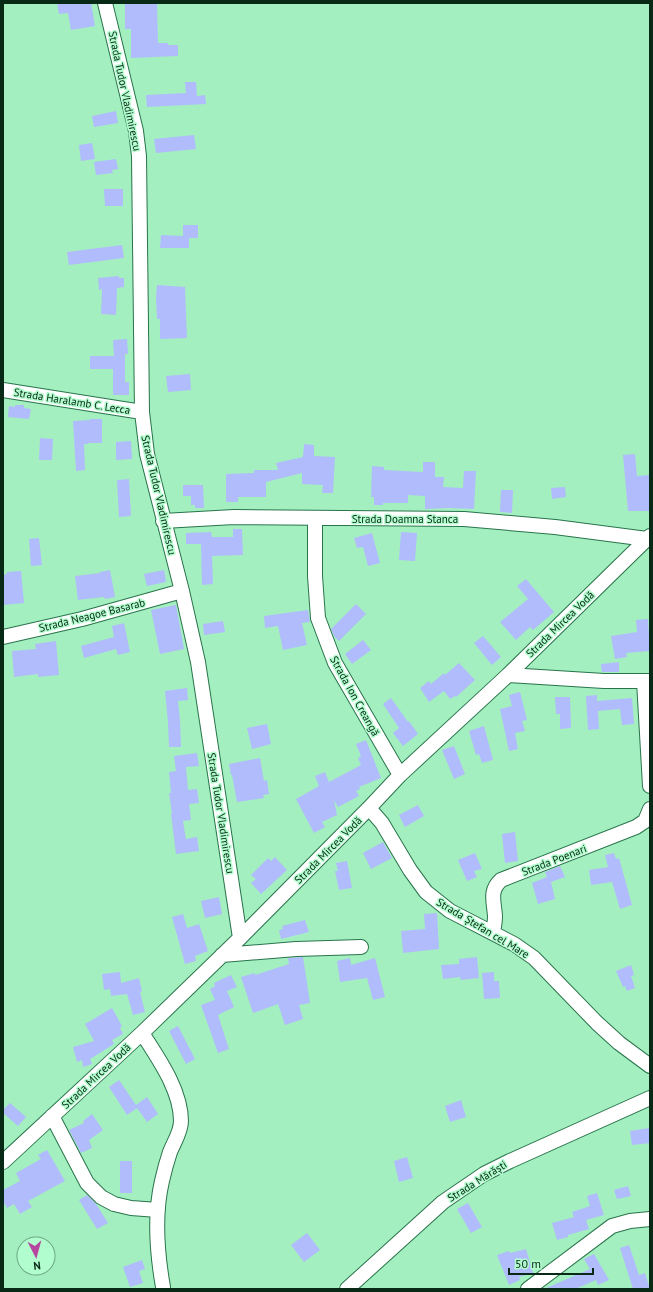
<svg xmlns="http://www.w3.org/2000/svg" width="653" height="1292" font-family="'PT Sans',sans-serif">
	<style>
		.building { fill: #b0bcfb }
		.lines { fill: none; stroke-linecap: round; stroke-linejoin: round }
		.street-casing { stroke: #29744b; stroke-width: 16 }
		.street { stroke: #fff; stroke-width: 14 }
		.labels { text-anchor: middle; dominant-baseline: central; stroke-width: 3; stroke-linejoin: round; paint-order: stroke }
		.street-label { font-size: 11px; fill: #092917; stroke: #b1fdcd }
	</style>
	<rect width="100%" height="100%" fill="#a4efc0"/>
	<path class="building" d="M57,3H91L95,26L71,30L68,13L59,14Z
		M125,3H157L158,43H168V45H178V56L131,58V29H125Z
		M185,82H196L197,96L205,95L206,104L147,107L146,95L186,93Z
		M116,111L118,123L94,127L92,116Z
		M194,135L196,149L156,153L154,139Z
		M92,143L95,159L81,161L79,145Z
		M116,159L118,169L112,170L113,173L96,175L94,162Z
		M104,189H123V206H105Z
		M183,225H198V238H189V248H160L161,235L183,236Z
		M122,245L124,258L69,265L67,252Z
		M119,276V278H124V287L117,288L116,315L101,314L102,289L99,290L98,278Z
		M157,285L185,287L187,338L160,339V319H157L156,298Z
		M127,339L128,354H125V382H129V395H113V369H90V356H114L113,340Z
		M190,374L191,390L168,392L166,376Z
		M15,405H24V408L31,409L29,419L8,417L9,406L15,407Z
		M90,419H102V443H88V444H84L85,470L76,471L73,421L90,420Z
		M40,438L53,439L52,460H39Z
		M131,441L132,459L116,460V442Z
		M304,444L314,445V456L335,457L333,493H322L323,485L302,484V473L266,482V497H238V502H226V474L254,473V470H278L276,463L303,457Z
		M635,454L637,476L650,475V511H628L623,455Z
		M423,462H435V477H444L443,487L463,488L464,471H476L474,509L449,508L425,509V496L408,495V503H383V505H374V497H371L372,466L384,467V470L423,472Z
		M129,479L131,516L119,517L117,480Z
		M183,485H203L204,508H195V505H191V496H183Z
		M565,487L566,497L552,499L551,488Z
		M501,490H513L512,513L500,512Z
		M233,529H242L243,555L212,556L213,584L202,585L201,544H186V533L211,532L212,537H233Z
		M401,532L417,533L415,561L399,560Z
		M372,533L380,563L368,566L363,547L357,548L354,538Z
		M39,538L42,565L31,566L29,539Z
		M110,570L115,597L105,599L104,597L78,600L75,576L100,573V572Z
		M164,570L166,582L147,586L144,574Z
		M21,571L24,603L3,605V575L7,574V572Z
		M526,579L554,612L533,630L530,627L516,640L500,622L528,599L517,586Z
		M356,604L366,614L339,641L334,636L331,629Z
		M176,605L184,649L160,654L151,610Z
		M308,610L310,622L302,623L307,645L283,650L278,626L265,628L264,616Z
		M648,619L650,651L626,653L627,657L615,659L611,636L637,632L636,620Z
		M223,621L225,632L204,635L203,624Z
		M124,623L130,652L118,655L116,649L84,658L81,646L114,637L112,626Z
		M483,636L501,657L492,665L474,643Z
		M363,640L371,650L352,664L345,654Z
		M56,641L59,675L38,677V674L14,677L12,651L36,649L35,644Z
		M619,662V672H602L601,664Z
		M459,663L475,680L456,697L455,696L450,699L444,691L429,702L420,688L429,681L431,684L444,673L445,675Z
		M187,688L188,700L178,701L180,720L181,747H169L168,722L165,691Z
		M520,692L527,720L522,721L525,731L515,733L518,749L509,751L500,709L512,706L509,695Z
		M597,695V701L632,698L634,724L622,725L620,709L598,711L599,729L588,730L586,696Z
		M555,697H570L571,728L560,729V714H556Z
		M391,698L408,722L409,721L418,734L403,746L393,733L399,728L383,704Z
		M267,724L271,744L252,749L247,728Z
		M484,726L493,760L482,763L479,754L476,755L469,731Z
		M366,740L381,778L359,787L360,789L356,791L359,796L338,807L334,800L337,815L322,822L325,827L314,833L296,799L319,786L315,776L325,772L329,782L361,765L358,758L361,756L356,744Z
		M454,746L465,774L454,779L442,750Z
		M197,753L199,766L186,767L188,790L197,789L199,803L189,804L191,820L183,821L186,839L197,837L199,851L176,854L171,814H172L169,793H171L169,772L176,771L174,756Z
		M260,758L264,781L267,780L269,794L263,795L264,798L237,802L232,775H231L229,764Z
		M418,805L424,816L405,827L399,815Z
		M515,832L518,861L505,863L502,834Z
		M383,842L392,858L371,869L363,853Z
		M475,853L482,869L474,871L477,877L467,881L458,860Z
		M614,853L616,859L619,858L632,905L620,909L612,882L591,885L589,870L608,867L605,855Z
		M275,857L287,870L261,894L251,883L256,879L251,875L268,858L271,861Z
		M347,861L352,888L339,890L335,871H338L336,863Z
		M560,866L565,877L551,882L555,899L538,904L532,883L547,877L545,872Z
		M219,897L222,914L205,918L201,901Z
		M437,913L439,949L403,953L401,931L425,929L424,914Z
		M183,914L187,928L199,924L208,951L195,956L196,961L185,964L172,917Z
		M305,920L309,932L281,939L279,930L283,929L282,926Z
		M303,957L310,1003L299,1005L303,1019L285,1025L278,1004L253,1013L241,977L255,973V975L289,964L288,958Z
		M477,957L479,978L461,980L460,977L443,979L441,965L459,964V959Z
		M350,958L351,965L375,958L385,997L373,1000L367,978L340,982L337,961Z
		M631,965L634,975L631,976L635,988L627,991L625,986L623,987L616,971Z
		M120,972L121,983L139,978L142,991L140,992L145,1012L133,1015L127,994L111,996L110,989L104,990L102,974Z
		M494,972V981H499L500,998L484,999L482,973Z
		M231,975L237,987L227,991L234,1007L218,1015L229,1049L218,1053L201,1005L215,1000L210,989L215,986L214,983Z
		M112,1008L122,1026L120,1028L123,1034L112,1040L114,1044L90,1059L92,1064L83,1067L82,1060L77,1062L73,1047L94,1041L85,1024Z
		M178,1026L195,1059L186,1064L169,1031Z
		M119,1080L136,1105L147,1097L158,1114L147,1122L137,1108L127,1115L109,1087Z
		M461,1100L466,1117L450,1122L445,1106Z
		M10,1103L26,1117L18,1126L3,1113V1110Z
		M92,1114L103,1130L89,1140L92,1148L81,1153L69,1130L84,1123L83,1121Z
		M649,1128L650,1143L632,1145L630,1131Z
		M47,1150L65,1181L28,1201L32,1207L20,1214L14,1204L7,1208L3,1201V1190L20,1181L16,1173L41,1159L38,1155Z
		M407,1157L413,1178L399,1182L394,1161Z
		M120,1161H132V1193H120Z
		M628,1186L631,1196L617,1199L614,1190Z
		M597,1193L604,1215L586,1220L589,1229L568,1235V1237L557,1240L552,1223L574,1217L572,1212L590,1206L587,1196Z
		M87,1195L96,1204L108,1223L97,1229L79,1200Z
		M468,1203L482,1227L471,1233L457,1209Z
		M307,1233L320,1250L304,1262L291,1245Z
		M629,1245L639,1275L645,1273L650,1289H633L620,1248Z
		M526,1249L533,1273L519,1277L520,1280L509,1285L497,1255L509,1251L510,1253Z
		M594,1254L609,1280L598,1285L596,1280L575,1289H544L590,1269L584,1259Z
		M142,1260L145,1269L139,1271L143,1283L130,1287L123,1267Z"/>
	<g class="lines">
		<defs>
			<path id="street" d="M105,3L136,131L139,156L142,412L147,454L182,591L198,662L240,938
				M3,390L142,412
				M315,518V576L318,618L335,663L400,775
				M163,521L234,517L464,519L555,527L647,539
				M3,637L82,619L182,591
				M508,675L604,681H650
				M644,681L650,786
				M369,808L382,823L410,870L426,892L450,911L514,944L534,958L597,1023L619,1043L650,1066
				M493,932C494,927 495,922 495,916C494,901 489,891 501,880L636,827L645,821L650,809
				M222,955L296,949L361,947
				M142,1033C158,1058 181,1090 181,1121C181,1132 174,1142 170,1152C167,1161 164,1172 162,1181C154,1215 157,1253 163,1287
				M52,1116L87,1183L101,1197L114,1204L131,1208L158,1210
				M3,1162L142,1033L240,938L369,808L400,775L508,675L650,536
				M347,1289L443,1202L484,1174L510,1161L650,1098
				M528,1289L612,1226L630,1221L650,1219"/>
		</defs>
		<use href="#street" class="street-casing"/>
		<use href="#street" class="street"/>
	</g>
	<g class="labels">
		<g class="street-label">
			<text transform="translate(125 91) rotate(78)">Strada Tudor Vladimirescu</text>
			<text transform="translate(72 401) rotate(9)">Strada Haralamb C. Lecca</text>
			<text transform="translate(159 495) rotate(77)">Strada Tudor Vladimirescu</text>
			<text x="405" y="519">Strada Doamna Stanca</text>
			<text transform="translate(92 615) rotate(-14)">Strada Neagoe Basarab</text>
			<text transform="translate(560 624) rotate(-44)">Strada Mircea Vodă</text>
			<text transform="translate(355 696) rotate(61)">Strada Ion Creangă</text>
			<text transform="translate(221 813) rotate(81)">Strada Tudor Vladimirescu</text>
			<text transform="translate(328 850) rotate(-45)">Strada Mircea Vodă</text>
			<text transform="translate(554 860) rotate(-21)">Strada Poenari</text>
			<text transform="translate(483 928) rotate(31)">Strada Ștefan cel Mare</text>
			<text transform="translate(96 1076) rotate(-43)">Strada Mircea Vodă</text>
			<text transform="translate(477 1181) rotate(-32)">Strada Mărăști</text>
		</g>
	</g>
	<rect width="653" height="1292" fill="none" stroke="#092917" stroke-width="8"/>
	<g transform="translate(36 1256) rotate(174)"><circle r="19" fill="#b1fdcd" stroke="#6ea884"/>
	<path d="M0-3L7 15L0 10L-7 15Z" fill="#b746a1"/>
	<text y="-6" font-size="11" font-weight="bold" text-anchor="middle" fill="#092917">N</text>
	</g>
	<path d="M509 1268v6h84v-6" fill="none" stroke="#092917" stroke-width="2"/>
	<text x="515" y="1268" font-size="12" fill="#092917" stroke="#b1fdcd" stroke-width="3" paint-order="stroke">50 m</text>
</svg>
